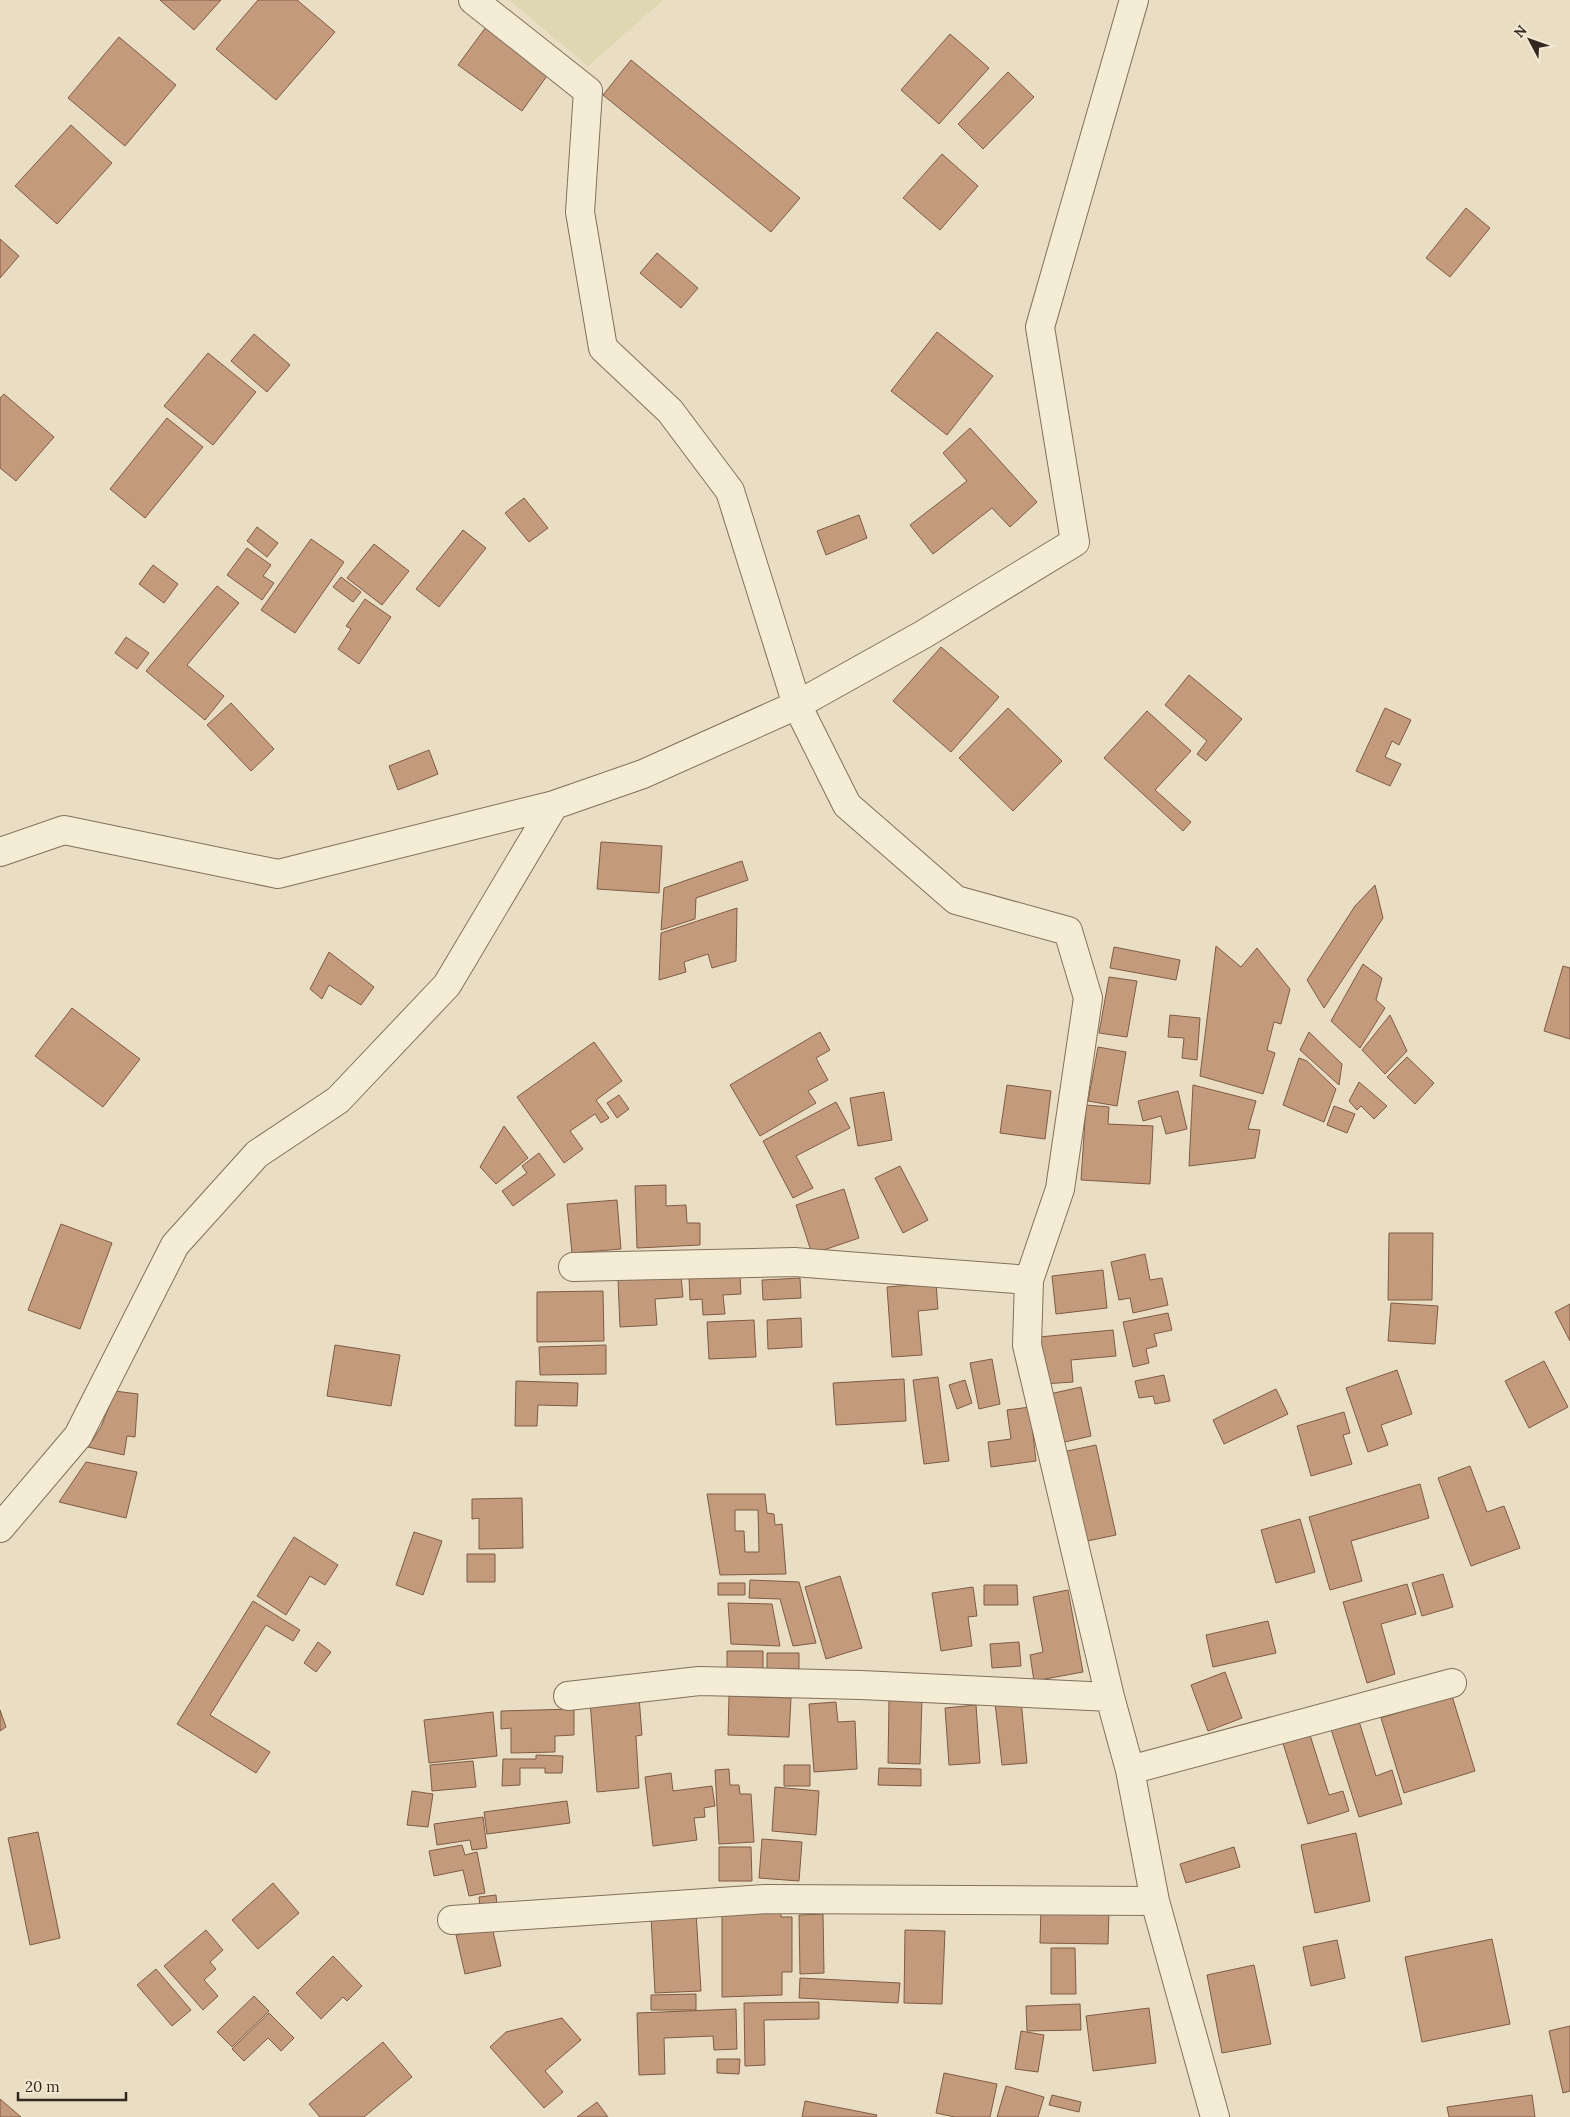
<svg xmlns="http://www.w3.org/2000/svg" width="1570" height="2117" font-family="Lora,serif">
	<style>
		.farmland { fill: #ded7b1 }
		.building { fill: #c49a7c; stroke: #7f5b43; fill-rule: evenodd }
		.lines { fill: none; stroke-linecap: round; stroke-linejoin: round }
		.minor-casing { stroke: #82705b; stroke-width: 30 }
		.minor { stroke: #f5ecd5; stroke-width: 28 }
	</style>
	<rect width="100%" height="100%" fill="#e9dec3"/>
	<path class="farmland" d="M509,0H663L588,66Z"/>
	<path class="building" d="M160,0H221L194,30Z
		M258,0H297L335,32L276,100L216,49Z
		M486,27L549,73L522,111L458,65Z
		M950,34L989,68L939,124L901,90Z
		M119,37L176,85L125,146L68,98Z
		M631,60L800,198L771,232L603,95Z
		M1008,72L1034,97L983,149L958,124Z
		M71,125L112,163L57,224L15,186Z
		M942,154L978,186L940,230L903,198Z
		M1466,208L1490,228L1450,277L1426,258Z
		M0,239L19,256L0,278Z
		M657,253L698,288L681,308L640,273Z
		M937,332L993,376L947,435L891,391Z
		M254,334L290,365L267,392L231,361Z
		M208,353L256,392L213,445L164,406Z
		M4,394L54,437L16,481L0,468V398Z
		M167,418L203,447L145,518L110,489Z
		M970,428L1037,502L1010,527L992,508L933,554L910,525L967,481L943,453Z
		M524,498L548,528L529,542L505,513Z
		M859,515L867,538L826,555L817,531Z
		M257,527L278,543L267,557L247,541Z
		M463,530L486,548L439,607L416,589Z
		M311,539L344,562L295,633L261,610Z
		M374,544L409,571L382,605L347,578Z
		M247,548L271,565L263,576L274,583L262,600L227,575Z
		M153,565L178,584L164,603L139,584Z
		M341,577L361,592L353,602L333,587Z
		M217,586L239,603L187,665L224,696L205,720L146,671Z
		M365,599L391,617L359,664L338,649L351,629L346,626Z
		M126,637L149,653L137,669L115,653Z
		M941,647L999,697L951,752L893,701Z
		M1189,675L1242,719L1206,761L1197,754L1207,741L1165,705Z
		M231,703L274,749L251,771L207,725Z
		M1008,708L1062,761L1013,811L959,758Z
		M1385,708L1411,720L1399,745L1392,741L1385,757L1401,764L1390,786L1356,771Z
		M1147,711L1191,751L1155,790L1191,822L1183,831L1104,758Z
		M429,750L438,774L398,790L389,766Z
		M601,842L662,846L659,893L597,889Z
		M742,861L748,880L696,898L695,919L661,930L664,888Z
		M1375,885L1383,918L1324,1008L1307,980L1355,906Z
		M737,908L736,961L712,968L708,954L684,962L686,972L659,980L661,933Z
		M1216,946L1241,967L1257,948L1290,989L1281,1024L1274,1022L1267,1050L1275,1053L1263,1094L1200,1076Z
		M1114,947L1180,960L1176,980L1110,968Z
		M329,952L374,987L361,1005L329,985L322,999L310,989Z
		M1363,964L1382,978L1376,1000L1385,1008L1360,1048L1331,1021Z
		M1563,966L1570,968V1039L1544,1031Z
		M1109,977L1137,981L1127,1037L1099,1033Z
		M72,1008L140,1059L103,1107L35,1056Z
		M1170,1015L1200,1018L1197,1060L1182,1058L1184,1038L1168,1037Z
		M1390,1015L1407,1051L1385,1074L1362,1050Z
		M820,1032L830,1050L816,1058L828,1080L808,1091L816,1103L760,1136L730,1085Z
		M1309,1032L1342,1064L1339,1085L1300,1050Z
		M594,1042L622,1081L596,1100L609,1118L601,1123L595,1114L570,1131L583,1149L564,1163L517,1097Z
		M1098,1047L1126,1052L1117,1106L1088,1101Z
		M1407,1057L1434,1083L1415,1104L1387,1077Z
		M1299,1058L1307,1061L1336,1089L1324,1122L1283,1105Z
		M1359,1082L1387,1106L1374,1119L1361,1106L1357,1110L1349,1101Z
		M1007,1085L1051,1091L1045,1139L1000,1133Z
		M1193,1085L1256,1101L1248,1129L1260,1130L1255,1158L1189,1166Z
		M1178,1091L1187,1129L1166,1134L1161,1116L1143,1121L1138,1101Z
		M884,1092L892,1140L858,1146L850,1098Z
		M619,1095L629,1109L617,1118L607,1103Z
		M836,1102L850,1128L796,1156L813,1188L793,1198L763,1141Z
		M1086,1105L1109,1107L1108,1124L1153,1126L1150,1184L1081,1180Z
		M1334,1106L1355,1114L1347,1133L1327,1125Z
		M504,1126L528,1158L496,1184L480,1167Z
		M539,1153L555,1175L513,1206L502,1191L527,1173L522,1166Z
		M900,1166L928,1220L903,1233L875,1178Z
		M666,1185V1206L686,1205L687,1223H700V1245L637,1248L635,1186Z
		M844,1189L859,1238L812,1254L796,1205Z
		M617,1200L621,1249L572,1253L567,1204Z
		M61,1224L112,1243L80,1329L28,1310Z
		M1389,1233H1433L1432,1300H1388Z
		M1145,1254L1150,1280L1162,1278L1168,1305L1133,1313L1130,1298L1119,1300L1111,1262Z
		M1103,1270L1107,1308L1056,1314L1052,1276Z
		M740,1275L741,1294L723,1295L725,1314L703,1315L702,1299L690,1300L689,1278Z
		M681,1276L683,1297L655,1299L657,1325L620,1327L618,1280Z
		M800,1278L801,1298L763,1300L762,1280Z
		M936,1283L938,1309L918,1311L922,1355L892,1357L887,1287Z
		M603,1291L604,1341L537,1342V1292Z
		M1391,1303L1438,1306L1435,1344L1388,1341Z
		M1570,1304V1341L1555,1312Z
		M1168,1313L1172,1330L1154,1334L1157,1346L1146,1349L1149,1363L1133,1367L1123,1322Z
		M801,1318L802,1347L768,1349L767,1320Z
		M754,1320L756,1357L709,1359L707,1322Z
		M1113,1330L1116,1356L1071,1360L1073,1382L1043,1384L1039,1337Z
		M335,1345L400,1355L391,1406L327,1396Z
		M606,1345V1374L540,1375L539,1347Z
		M992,1359L1000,1404L979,1409L970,1363Z
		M1544,1361L1568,1407L1529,1428L1505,1381Z
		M1397,1370L1412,1414L1381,1425L1388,1445L1368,1452L1346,1388Z
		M1164,1375L1170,1401L1155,1404L1153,1396L1139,1398L1135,1381Z
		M938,1377L949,1461L924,1464L913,1380Z
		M904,1379L906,1421L836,1425L833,1383Z
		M965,1380L972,1403L957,1409L949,1385Z
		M516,1381L578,1383L577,1406L538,1405L537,1426H515Z
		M1081,1387L1091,1436L1056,1444L1045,1395Z
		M1276,1389L1288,1414L1224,1444L1213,1420Z
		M115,1391L138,1394L135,1437L127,1436L124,1455L88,1447L101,1427Z
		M1030,1407L1036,1461L991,1467L988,1442L1011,1439L1007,1410Z
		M1344,1412L1350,1433L1343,1435L1352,1464L1311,1476L1297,1426Z
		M1096,1445L1116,1535L1078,1543L1058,1453Z
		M86,1462L137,1472L126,1518L59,1502Z
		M1470,1466L1487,1512L1504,1506L1520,1548L1471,1566L1438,1478Z
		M1420,1484L1429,1518L1351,1541L1362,1581L1330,1590L1309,1517Z
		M707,1494H765L767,1513L774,1514L775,1525L782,1524L786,1574L720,1575ZM735,1510H758L759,1552H745L744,1531H735Z
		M522,1498L523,1548L479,1549V1518L472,1519V1499Z
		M1300,1519L1315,1572L1276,1583L1261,1530Z
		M414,1532L442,1541L423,1595L396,1585Z
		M294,1537L338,1565L325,1585L310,1576L286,1615L257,1596Z
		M467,1554H495V1582H467Z
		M1443,1574L1453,1607L1422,1616L1412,1583Z
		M840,1576L862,1648L826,1659L805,1587Z
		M750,1580L799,1582L816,1643L793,1646L780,1599L749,1598Z
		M718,1583H745V1595H718Z
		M1407,1584L1416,1614L1381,1624L1395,1674L1367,1683L1343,1602Z
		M984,1585H1017L1018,1605H984Z
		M973,1587L977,1616L968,1617L972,1646L941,1651L932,1593Z
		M1068,1590L1083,1672L1034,1681L1030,1655L1043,1652L1033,1597Z
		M253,1601L300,1630L293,1641L266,1625L210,1715L270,1752L256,1773L177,1724Z
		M728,1603L772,1604L780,1646L731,1644Z
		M1268,1621L1276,1653L1213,1667L1206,1635Z
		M318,1642L331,1652L316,1672L304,1663Z
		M1019,1642L1021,1666L992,1668L990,1644Z
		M727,1651H763V1669H727Z
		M767,1653H799V1669H767Z
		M1225,1672L1242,1718L1208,1731L1191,1685Z
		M729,1696L791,1698L789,1737L728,1735Z
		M1452,1696L1475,1771L1404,1793L1381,1718Z
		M639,1697L642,1735L636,1736L639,1788L597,1792L590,1701Z
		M889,1700H922L920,1764L888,1763Z
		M1021,1700L1027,1763L1002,1765L995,1703Z
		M836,1702L838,1722L855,1721L857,1769L814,1772L809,1704Z
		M976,1705L980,1763L949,1765L945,1708Z
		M574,1709V1735L555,1736V1752L511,1753V1728L501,1729V1711Z
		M0,1710L6,1727L0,1731Z
		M493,1712L497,1756L429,1763L424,1720Z
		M1358,1718L1376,1776L1392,1770L1402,1804L1359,1817L1330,1726Z
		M1309,1732L1329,1795L1343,1791L1349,1811L1308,1824L1282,1740Z
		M536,1755L563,1756L562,1773H545V1768H520V1785L502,1786L503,1759H536Z
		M473,1761L476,1787L432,1791L430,1765Z
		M784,1765H810V1786H784Z
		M879,1768L921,1769V1786L878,1785Z
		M729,1769L730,1785H739L740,1794H751L754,1842L719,1844L715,1770Z
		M671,1773L673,1791L712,1786L715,1806L704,1808L705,1817L694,1818L697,1840L653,1846L645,1777Z
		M775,1787L819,1791L816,1835L772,1831Z
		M412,1791L433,1794L428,1827L407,1825Z
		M567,1801L570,1823L487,1834L484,1812Z
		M483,1817L487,1848L472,1850L470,1840L437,1845L434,1824Z
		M38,1832L60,1938L30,1945L8,1838Z
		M1356,1833L1370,1901L1315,1913L1301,1845Z
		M762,1839L802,1842L799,1881L759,1878Z
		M462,1845L465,1855L477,1852L485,1893L469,1896L463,1870L434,1876L429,1851Z
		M719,1847H751L752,1881H719Z
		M1234,1847L1240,1867L1186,1883L1180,1864Z
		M273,1883L299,1913L258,1949L232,1920Z
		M496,1895L497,1905L480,1907L479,1897Z
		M1041,1909L1109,1911L1108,1944L1040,1943Z
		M781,1910V1917H792V1972H782V1995L722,1997V1911Z
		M696,1913L701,1991L655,1993L651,1916Z
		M823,1914L824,1973L800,1974L799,1915Z
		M492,1927L501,1966L465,1974L456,1935Z
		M206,1930L223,1950L210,1962L216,1969L204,1980L218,1996L203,2010L164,1966Z
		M905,1930L945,1931L942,2004L904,2003Z
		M1492,1939L1510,2024L1422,2042L1405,1957Z
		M1337,1940L1345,1978L1311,1986L1303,1947Z
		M1051,1948H1075L1076,1994H1051Z
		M333,1956L362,1986L347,2001L343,1997L321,2019L296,1993Z
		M1254,1965L1271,2044L1222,2053L1207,1975Z
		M156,1969L191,2010L172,2026L137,1985Z
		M800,1978L900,1983L898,2003L799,1998Z
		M696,1994V2010H651V1995Z
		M254,1996L269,2011L232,2047L217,2032Z
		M819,2002V2019L764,2020L765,2065L745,2066L744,2003Z
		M1080,2004L1081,2030L1027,2031L1026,2006Z
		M1149,2008L1156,2063L1093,2071L1086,2016Z
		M736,2009L737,2049L714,2050L713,2036L664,2038L665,2074L639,2075L637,2013Z
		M269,2013L294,2038L281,2051L268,2038L244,2061L232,2049Z
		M562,2018L581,2040L545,2071L563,2092L544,2108L490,2047L506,2032Z
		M1570,2026V2091L1563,2093L1549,2031Z
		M1021,2031L1044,2035L1038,2072L1015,2069Z
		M383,2042L412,2077L364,2117H320L309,2104Z
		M717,2059H740L739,2074L717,2073Z
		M944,2073L997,2084L990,2117H955L936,2113Z
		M1006,2086L1044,2097L1038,2117H997Z
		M1052,2095L1081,2102L1079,2112L1049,2105Z
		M1532,2095L1535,2117H1449L1447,2107Z
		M0,2099L21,2117H0Z
		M805,2101L877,2115L876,2117H802Z
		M597,2102L608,2117H577Z"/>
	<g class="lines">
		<defs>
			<path id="minor" d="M473,0L588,91L580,212L603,348L670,411L730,491L797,705L847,805L956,900L1068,931L1088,998L1060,1189L1029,1280L1027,1345L1110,1697L1130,1770L1155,1901L1215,2117
				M0,852L64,830L278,874L554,805L643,774L797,705L924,634L1075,542L1040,327L1134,0
				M573,1267L794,1262L1029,1280
				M0,1528L78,1436L175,1245L257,1154L338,1100L447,985L554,805
				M568,1696L699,1681L861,1685L1110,1697
				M1130,1770L1452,1683
				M452,1920L766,1899L1155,1901"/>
		</defs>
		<use href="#minor" class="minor-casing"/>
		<use href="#minor" class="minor"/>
	</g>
	<g transform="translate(1530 40) rotate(311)" stroke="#f2e8d1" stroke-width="4" paint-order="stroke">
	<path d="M0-4L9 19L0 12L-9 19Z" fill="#33281e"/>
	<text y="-8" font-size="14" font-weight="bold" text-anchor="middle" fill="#33281e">N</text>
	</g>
	<path d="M18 2092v8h108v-8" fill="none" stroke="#33281e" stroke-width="2.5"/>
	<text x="25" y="2092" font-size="15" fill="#33281e" stroke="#f2e8d1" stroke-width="4" paint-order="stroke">20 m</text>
</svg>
